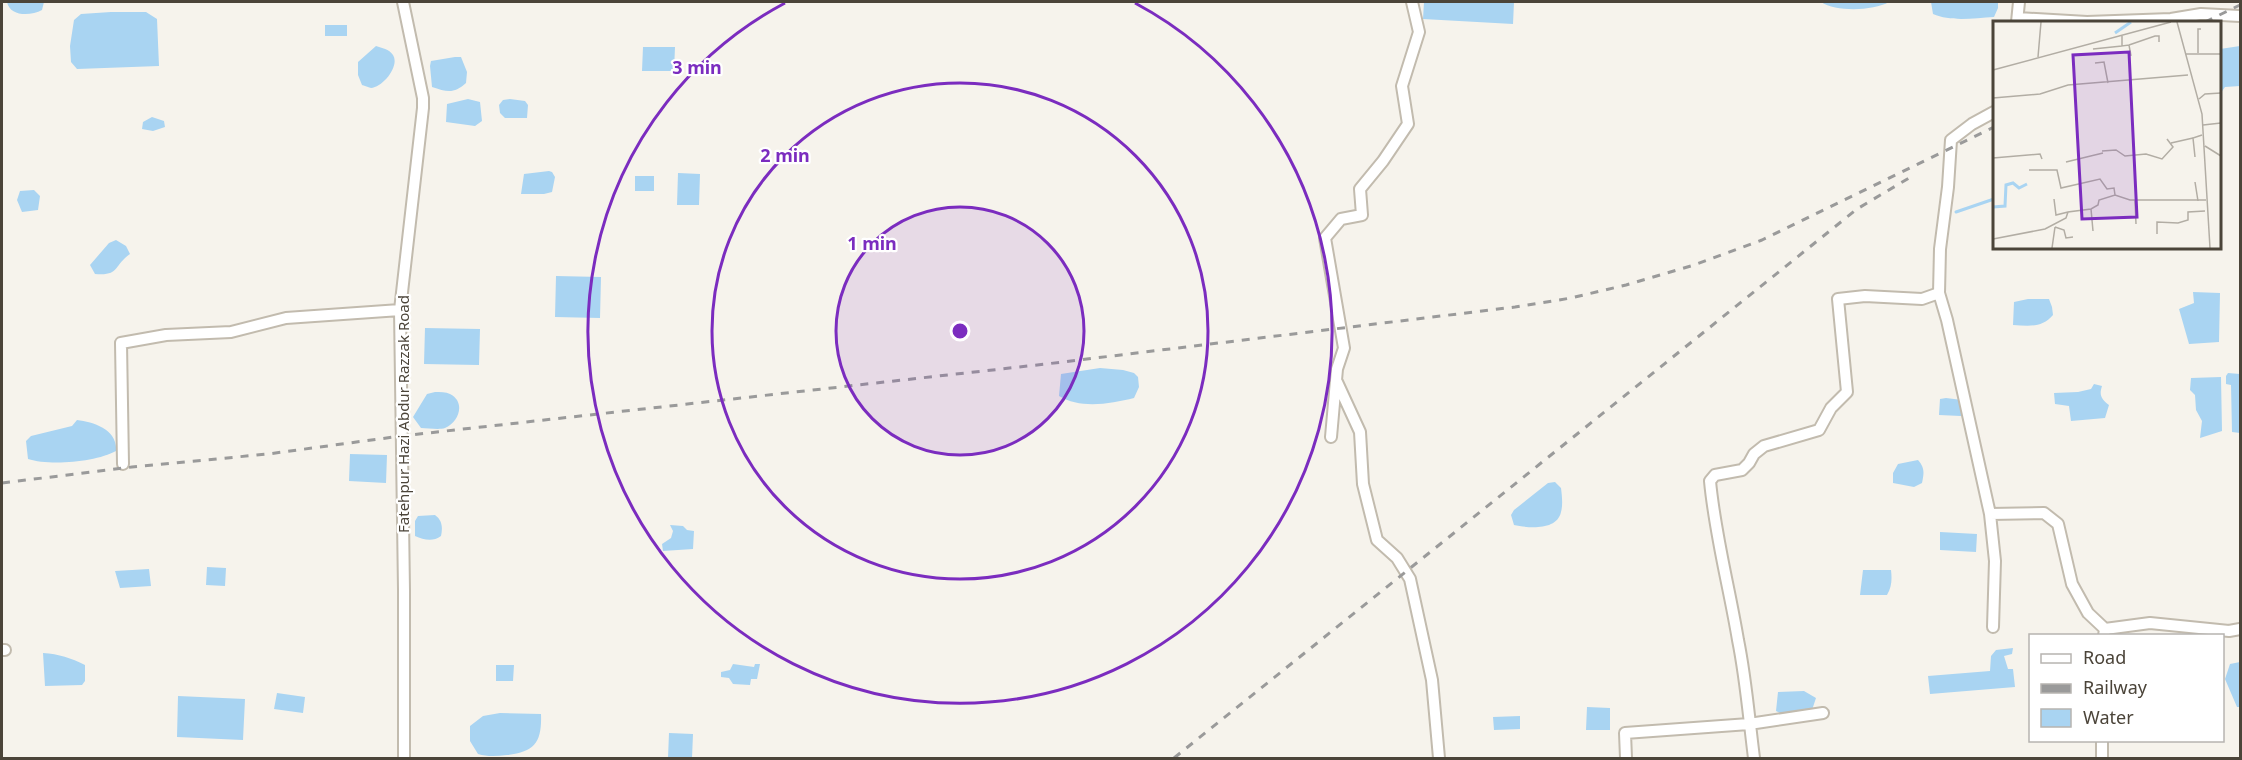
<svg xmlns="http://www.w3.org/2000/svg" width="2242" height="760" font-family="'Noto Sans',sans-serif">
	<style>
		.water { fill: #a9d4f2 }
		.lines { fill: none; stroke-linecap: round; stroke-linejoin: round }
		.stream { stroke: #a9d4f2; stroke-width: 3 }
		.minor-casing { stroke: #c2bbae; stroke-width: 14 }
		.minor { stroke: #fff; stroke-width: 10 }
		.rail { stroke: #9a9a9a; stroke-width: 3; stroke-dasharray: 8 8; stroke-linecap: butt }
		.ring { fill: none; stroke: #7b2cbf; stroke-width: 3 }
		.labels { text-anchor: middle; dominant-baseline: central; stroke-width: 4.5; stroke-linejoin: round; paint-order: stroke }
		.street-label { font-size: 15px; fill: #4b4439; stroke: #fff }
		.inset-river { fill: none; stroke: #a9d4f2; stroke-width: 3 }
		.inset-road { fill: none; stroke: #b2ada4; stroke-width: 1.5 }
		.view { fill: #7b2cbf; fill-opacity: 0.15; stroke: #7b2cbf; stroke-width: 3 }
		.inset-edge { fill: none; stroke: #4b4439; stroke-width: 3 }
		.centre { fill: #7b2cbf; stroke: #fff; stroke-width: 3 }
		.ring-label { font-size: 18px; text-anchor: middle; font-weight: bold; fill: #7b2cbf; stroke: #fff; stroke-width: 4.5; stroke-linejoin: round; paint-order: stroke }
	</style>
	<rect width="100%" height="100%" fill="#f6f3ec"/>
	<path class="water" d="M7,2H44L42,10C31,16 10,17 7,2Z
		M1424,2H1514L1513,24L1423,19Z
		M1821,2H1889C1873,11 1836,12 1821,2Z
		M1931,2H1998V8L1994,17C1974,18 1951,22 1933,14Z
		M111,12H146L157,19L159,66L77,69L71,62L70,46L74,20L81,14Z
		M325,25H347V36H325Z
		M376,46C382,48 389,49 393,55C400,66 383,87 371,88C370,88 363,85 362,85L358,75V62Z
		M2240,46V86L2225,87L2220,94V49Z
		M643,47H675L674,71H642Z
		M455,57H461L467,72L466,83C454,94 447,92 432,87L430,66L431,61Z
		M468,99L480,102L482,121L475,126L446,122L447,104Z
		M510,99L525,101L528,105L527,118H505L500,113L499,105L503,100Z
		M152,117L164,121L165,127L153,131L142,129L143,122Z
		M549,171L552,172L555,177L552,192L544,194H521L524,174Z
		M678,173L700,174L699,205H677Z
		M635,176H654V191H635Z
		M34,190L40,196L38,210L22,212L17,200L20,191Z
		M116,240L126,246L130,254C113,266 120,276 95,274L90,265L109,243Z
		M556,276L601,277L600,318L555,317Z
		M2193,292L2220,293L2219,342L2189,344L2179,309L2194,303Z
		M2028,299H2049L2052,307L2053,315C2042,328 2029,326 2013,325L2014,302Z
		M425,328L480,329L479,365L424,364Z
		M1100,368L1123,370L1134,373L1138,377L1139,387L1134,398C1110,404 1080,409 1059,396L1061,374Z
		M2228,373L2240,374V433L2232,432L2231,385L2226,384V376Z
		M2221,377L2222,431L2200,438L2202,421L2196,410L2195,395L2190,390L2191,378Z
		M2094,384L2102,386C2099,395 2101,399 2109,405L2105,418L2071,421L2069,406L2055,404L2054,393L2078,392L2091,389Z
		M435,392C440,392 446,392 450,394C466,402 459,422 445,428C439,430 428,428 421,428L413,417L427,394Z
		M1946,398L1962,400L1964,413L1961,416L1939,415L1940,399Z
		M77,420C94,422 118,430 116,451C96,462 50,466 28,459L26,441L31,436L72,426Z
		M350,454L387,455L386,483L349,481Z
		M1918,460C1925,468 1924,473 1922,483L1914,487L1893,483V473L1898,464Z
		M1555,482L1561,488C1562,496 1563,505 1561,512C1557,531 1528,528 1514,525L1511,515L1514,510L1548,483Z
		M435,515C442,520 443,527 441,536C433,542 424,540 415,536V521L418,516Z
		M670,525L683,526L687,530L694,531L693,549L663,551L662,544L671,538L673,531Z
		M1940,532L1977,534L1976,552L1940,550Z
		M207,567L226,568L225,586L206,585Z
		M149,569L151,586L120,588L115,571Z
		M1863,570H1891C1892,579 1892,587 1887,595H1860Z
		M2013,648L2012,654L2004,656L2008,669H2013L2015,687L1930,694L1928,676L1990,671L1991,656L1996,650Z
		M43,653C59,654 71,658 85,665V681L82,685L45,686Z
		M2240,662V707H2237L2225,679L2230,664Z
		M733,664L754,667L755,664H760L757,679H751L750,685L733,684L729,678L721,677V672L730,670Z
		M496,665H514L513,681H496Z
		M1804,691L1816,698L1812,710L1782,714L1776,711L1778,692Z
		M277,693L305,697L303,713L274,709Z
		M178,696L245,699L243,740L177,737Z
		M1587,707L1610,708V730H1586Z
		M500,713L541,714C542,742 535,752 507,755C497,756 488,757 478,754L470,741V726L483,716Z
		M1520,716V729L1494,730L1493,717Z
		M669,733L693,734L692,758H668Z"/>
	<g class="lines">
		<path class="stream" d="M1956,212L1994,199"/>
		<defs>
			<path id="minor" d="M403,2L423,98V108L400,310L404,590V758
				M2018,18L2087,22L2171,19L2201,14L2240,16
				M2017,22L2019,2
				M1994,112L1972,124L1951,140L1948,187L1940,249L1939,293L1947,320L1990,514L2044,513L2058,524L2072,584L2088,613L2105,629L2104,636
				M1337,382L1360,432L1363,484L1377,540L1397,558L1410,579L1432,680L1439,758
				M1331,437L1337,369L1344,348L1325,238L1341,219L1362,215L1360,189L1383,161L1408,124L1402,86L1419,32L1412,2
				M123,464L121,343L166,335L231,332L286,318L400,310
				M1990,514L1995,561L1993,627
				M2105,629L2150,623L2229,631L2240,629
				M2,650H5
				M1626,758L1625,733L1749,724L1823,713
				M1754,758C1749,719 1746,679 1738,640C1729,586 1715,535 1710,481L1715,475L1742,470L1749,463L1754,454L1764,446L1819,430L1831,408L1847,392L1838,299L1865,296L1922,299L1939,293
				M2102,758V740"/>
		</defs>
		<use href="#minor" class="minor-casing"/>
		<use href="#minor" class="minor"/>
		<path class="rail" d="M2205,22L2240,5
			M2,483L132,467L268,454L401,436L1046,364L1515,307L1571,298L1626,285L1694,265L1762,240L1994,127
			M1174,758L1857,209L1914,175"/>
	</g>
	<circle cx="960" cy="331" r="124" fill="#7b2cbf" fill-opacity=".12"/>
	<g class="ring">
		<circle cx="960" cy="331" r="124"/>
		<circle cx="960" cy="331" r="248"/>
		<path d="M1135 3A372 372 0 1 1 785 3"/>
	</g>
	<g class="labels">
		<g class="street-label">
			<text transform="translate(403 414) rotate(-90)">Fatehpur Hazi Abdur Razzak Road</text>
		</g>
	</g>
	<g transform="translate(1993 21)">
		<rect width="228" height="228" fill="#f6f3ec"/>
		<path class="inset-river" d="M122,12L138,1M0,186L12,185L13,164L20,162L26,167L34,163"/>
		<path class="inset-road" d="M184,1L209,93L217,227M129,14V25L136,24L138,35M136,24L162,15H166V21M100,28L129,25M205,32V8H208M193,33H228M45,36L48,1M102,42L111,41L115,62M0,49L178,1M0,77L47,73L75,64L195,54M206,78L212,73L228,72M210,104L228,102M178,122L200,117M212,125L228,135M109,130L123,129L132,135L153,133L169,138L180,126L174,118M202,136L200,117L209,114M0,137L47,133L49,138M73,141L110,132M36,149H64L68,167L107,158L114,168L121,167L122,174M202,161L205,180M61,178L63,194L75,191M142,179L143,203M98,188L100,210M62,206L71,209L73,217L80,216M164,213V201L185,202L195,199V191L212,190M0,218L52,208L73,197L75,191L98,188L105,184L106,179L122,174L137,179H213M59,227L62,206"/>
		<path class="view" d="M136,31L144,196L89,198L80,34Z"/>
		<rect width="228" height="228" class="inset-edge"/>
	</g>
	<circle cx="960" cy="331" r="9" class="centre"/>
	<g class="ring-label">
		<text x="697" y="74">3 min</text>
		<text x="785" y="162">2 min</text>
		<text x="872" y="250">1 min</text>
	</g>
	<rect width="2242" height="760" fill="none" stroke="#4b4439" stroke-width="6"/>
	<rect x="2029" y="634" width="195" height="108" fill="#ffffff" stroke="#b7b4b0" stroke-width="1.5"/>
	<rect x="2041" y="654" width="30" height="9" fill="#ffffff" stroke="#b7b4b0" stroke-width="1.5"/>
	<text x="2083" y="664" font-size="18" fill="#4b4439">Road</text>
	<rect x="2041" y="684" width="30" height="9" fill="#9a9a9a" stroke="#b7b4b0" stroke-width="1.5"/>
	<text x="2083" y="694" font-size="18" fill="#4b4439">Railway</text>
	<rect x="2041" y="709" width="30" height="18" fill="#a9d4f2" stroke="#b7b4b0" stroke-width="1.5"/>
	<text x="2083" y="724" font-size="18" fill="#4b4439">Water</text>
</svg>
